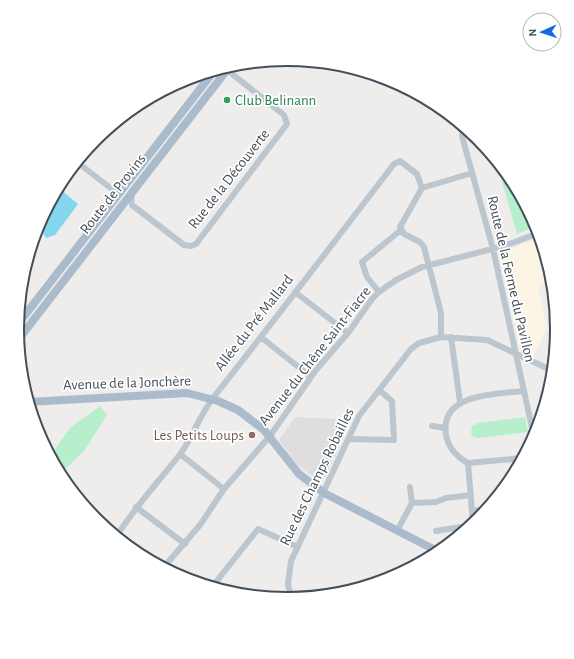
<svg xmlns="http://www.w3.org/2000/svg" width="574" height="659" font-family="'Alegreya Sans',sans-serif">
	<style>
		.commercial { fill: #fcf5e3 }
		.education { fill: #e0ddde }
		.green { fill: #b7efcd }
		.water { fill: #83d6ed }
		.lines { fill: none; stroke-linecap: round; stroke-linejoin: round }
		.minor { stroke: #bcc6cf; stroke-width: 6 }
		.major { stroke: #abc; stroke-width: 8 }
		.leisure-dot { fill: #2e9e5b; stroke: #fff; stroke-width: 1.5 }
		.education-dot { fill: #8d6e63; stroke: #fff; stroke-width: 1.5 }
		.labels { text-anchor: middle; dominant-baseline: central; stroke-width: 3.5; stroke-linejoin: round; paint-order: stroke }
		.leisure-label { font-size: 15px; fill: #27864d; stroke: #fff; text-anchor: start }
		.street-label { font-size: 15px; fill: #444f5a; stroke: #fff }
		.education-label { font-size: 15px; fill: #785e54; stroke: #fff; text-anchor: end }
		.rim { fill: none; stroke: #444f5a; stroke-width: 2 }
	</style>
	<rect width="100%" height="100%" fill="#efecec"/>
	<path class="commercial" d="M536,240L541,242L552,277L538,286L547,328L533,356L523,351L519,343L500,259L505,251Z"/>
	<path class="education" d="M295,417L351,420L340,437L342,439L337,445L339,447L335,458L333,457L331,461L332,462L326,476L320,483L296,463L279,440Z"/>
	<path class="green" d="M496,161L512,180L536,226L517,234Z
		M100,406L107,415L84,451L60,474L50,456L70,428Z
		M525,417L528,432L479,438L473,437L471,433L472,426L478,423Z"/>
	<path class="water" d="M57,190H61L78,204L55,235L46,238L38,225Z"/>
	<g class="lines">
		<path class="minor" d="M464,128L462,136L493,249L534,437
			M77,162L113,190
			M131,193L132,205L184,245L191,246L196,244L287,124L284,115L227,70
			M295,292L348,333
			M379,292L367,277L362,262L401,230
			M441,337V313L424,247L420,242L404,234L400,227L422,188L472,173
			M451,337L460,402
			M262,338L311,377
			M432,426L445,428
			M349,439L394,440L392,401L379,390
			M180,454L224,489
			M523,458L468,463C457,457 448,447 446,435C439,393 497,394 524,391
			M468,463L473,524
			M412,503L436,502L446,498L471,495
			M136,507L185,544
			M473,511L487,509
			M397,531L412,503L410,487
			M436,531L473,525
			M116,537C135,507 159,481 181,453C193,436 200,415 213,398C274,321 334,242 394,164L400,161L417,174L422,188
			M163,568L200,525L224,489L270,436L316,370L348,333L372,299L379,292L396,280L422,267L504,246L539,233
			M212,587L258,529L298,547
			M291,599L288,584L291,561L359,416L411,349L419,343L441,337L487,340L553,371"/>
		<path class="major" d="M18,324L214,71
			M18,340L230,66
			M28,402L187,393L218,401L238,410L264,430L299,474L324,493L439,552"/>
	</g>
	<circle class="leisure-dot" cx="227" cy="100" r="4"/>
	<circle class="education-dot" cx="252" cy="435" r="4"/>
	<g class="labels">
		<g class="leisure-label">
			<text x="235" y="100">Club Belinann</text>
		</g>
		<g class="street-label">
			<text transform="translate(229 179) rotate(-52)">Rue de la Découverte</text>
			<text transform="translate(113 194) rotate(-52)">Route de Provins</text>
			<text transform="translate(511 279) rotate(77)">Route de la Ferme du Pavillon</text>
			<text transform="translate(254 323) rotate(-52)">Allée du Pré Mallard</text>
			<text transform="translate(315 356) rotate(-52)">Avenue du Chêne Saint-Fiacre</text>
			<text transform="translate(127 383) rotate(-2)">Avenue de la Jonchère</text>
			<text transform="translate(317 477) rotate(-64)">Rue des Champs Robailles</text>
		</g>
		<g class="education-label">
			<text x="244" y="435">Les Petits Loups</text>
		</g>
	</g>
	<path d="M0 0H574V659H0ZM24 329a263 263 0 1 1 526 0a263 263 0 1 1-526 0Z" fill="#fff" fill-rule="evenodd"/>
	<path class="rim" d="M24 329a263 263 0 1 1 526 0a263 263 0 1 1-526 0Z"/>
	<g transform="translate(542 32) rotate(267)"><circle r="19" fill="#ffffff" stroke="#b4b9bd"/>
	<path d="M0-3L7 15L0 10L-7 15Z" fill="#146be0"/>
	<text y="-6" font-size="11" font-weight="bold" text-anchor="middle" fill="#444f5a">N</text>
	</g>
</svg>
